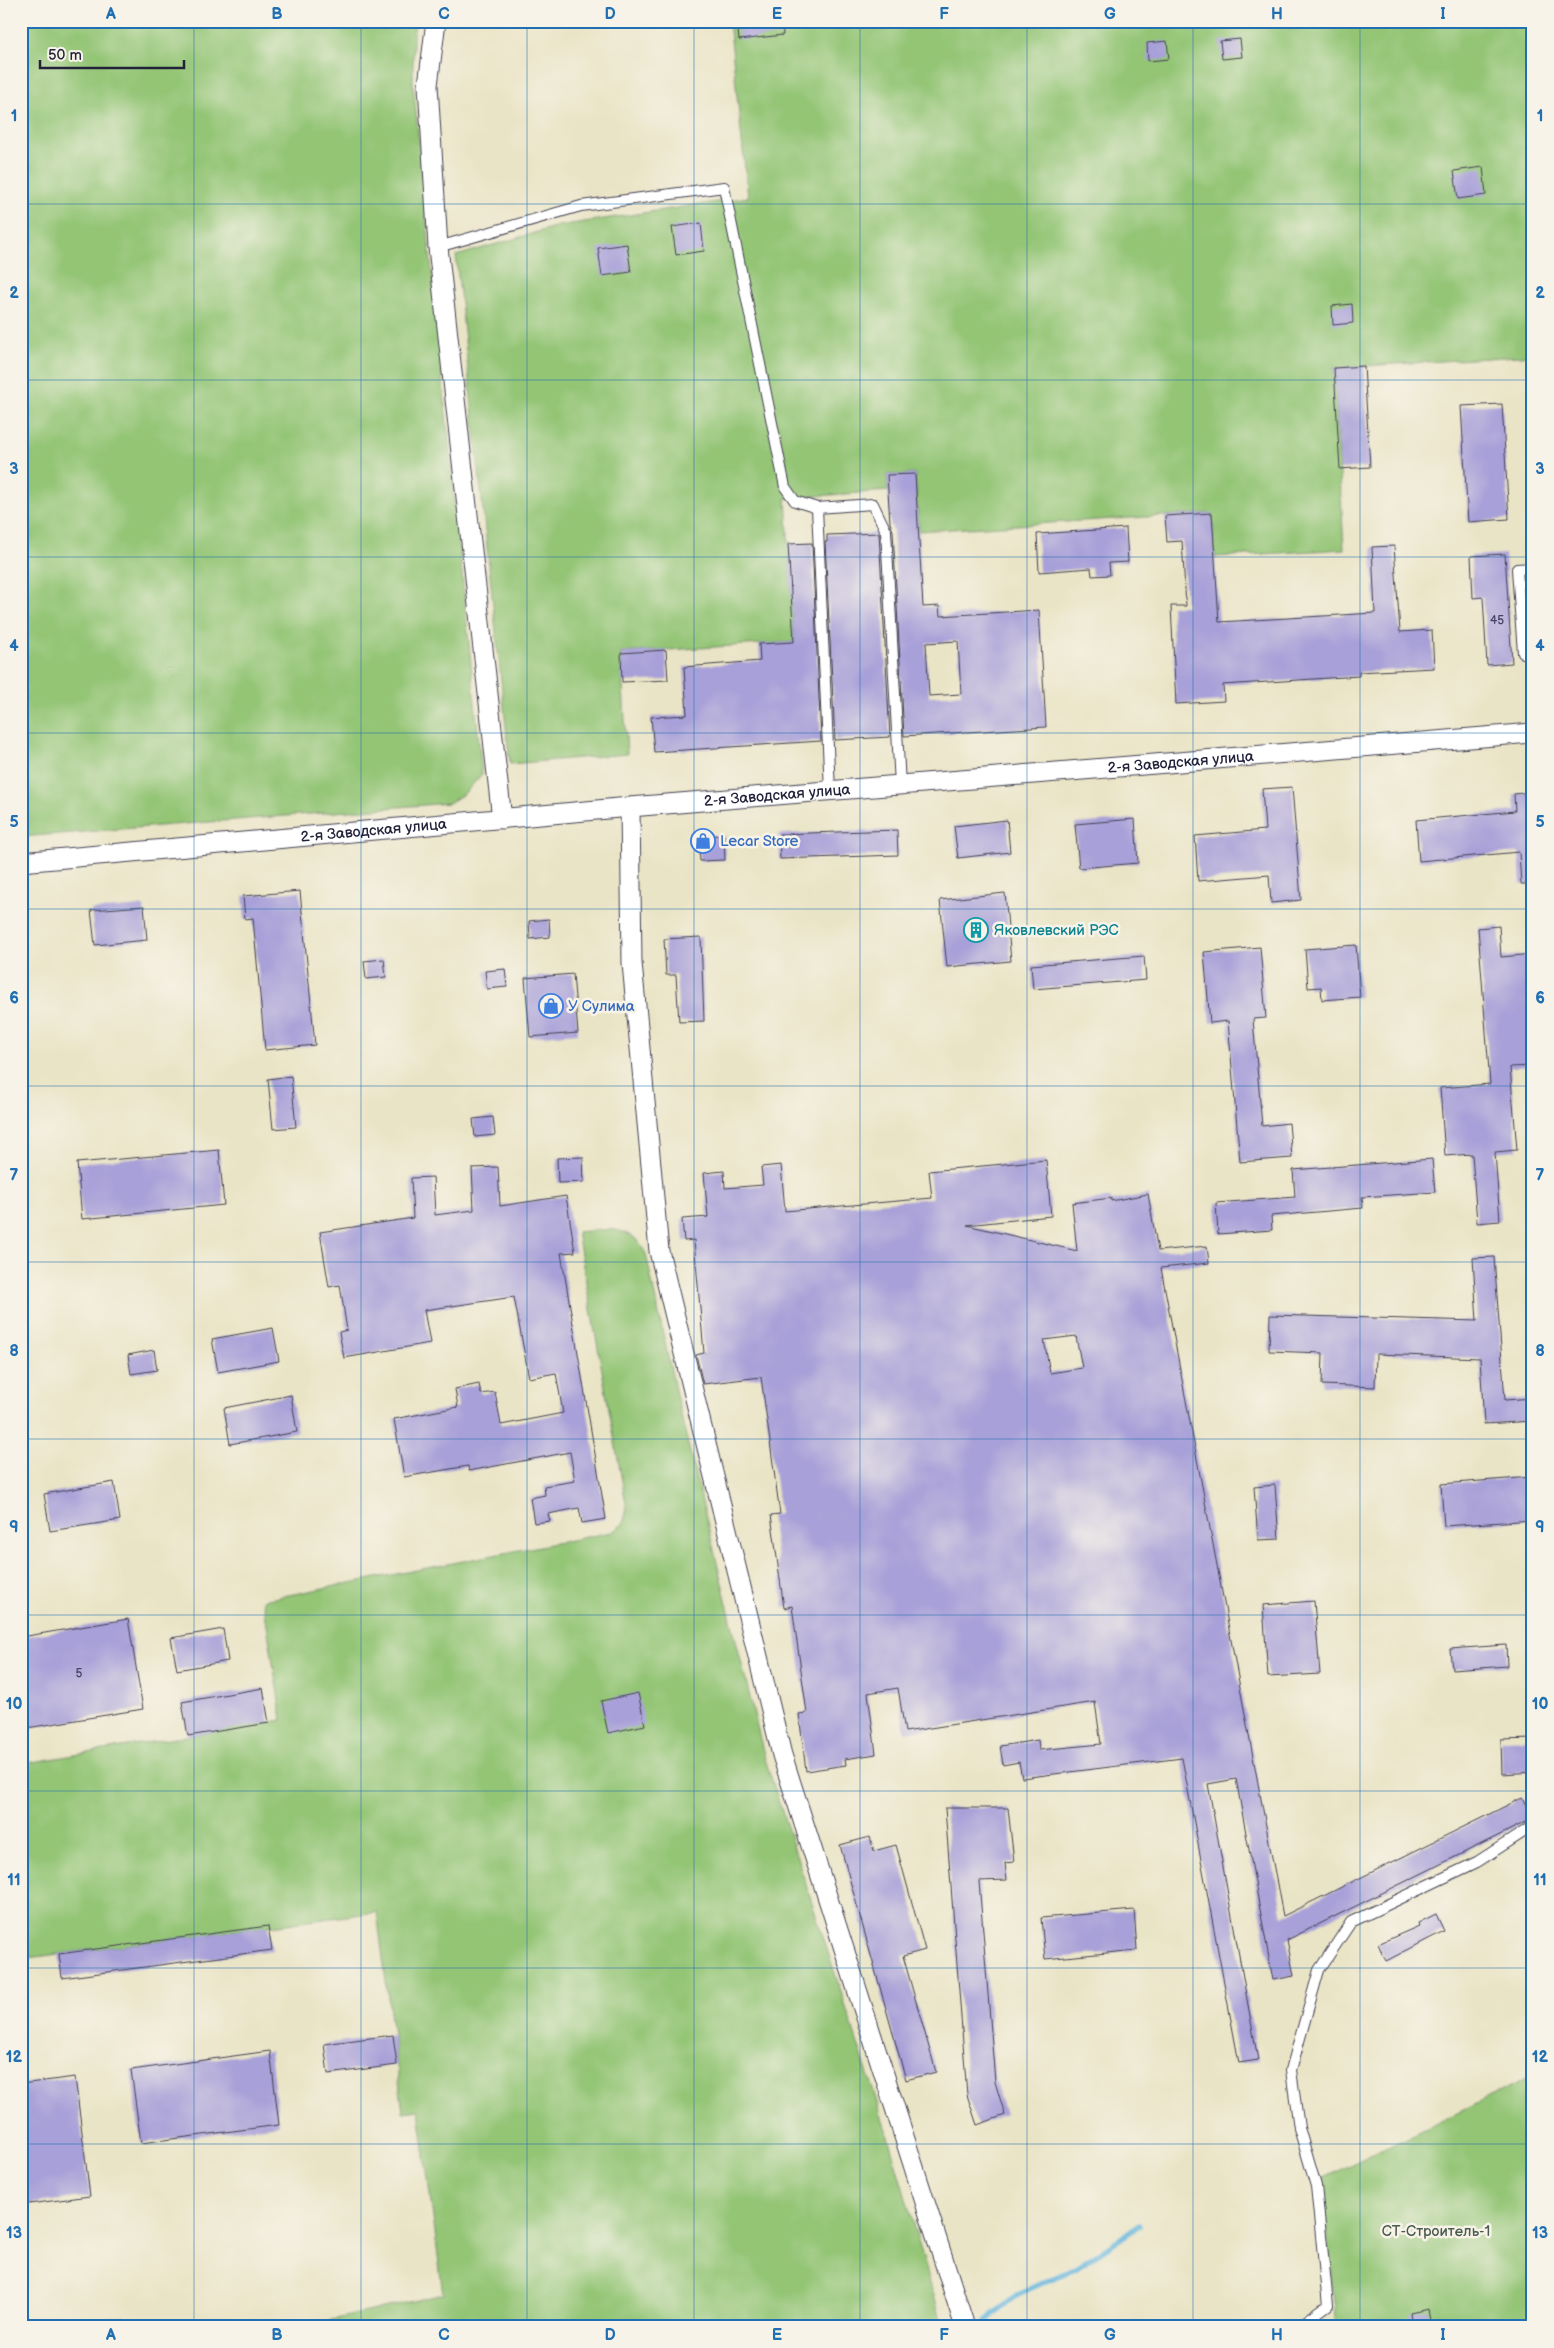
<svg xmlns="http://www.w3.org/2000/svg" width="1554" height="2348" font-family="'Balsamiq Sans',sans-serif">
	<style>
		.green { fill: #93c575; stroke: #5a7458 }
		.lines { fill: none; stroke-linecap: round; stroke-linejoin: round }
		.stream { stroke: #61b5dd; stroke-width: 5.5 }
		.building { fill: #a8a0d8; fill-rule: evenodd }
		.lane-casing { stroke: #403f50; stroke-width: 12 }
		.street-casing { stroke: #403f50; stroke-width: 21 }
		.lane { stroke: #fff; stroke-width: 10 }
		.street { stroke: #fff; stroke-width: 19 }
		.grid { fill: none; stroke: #1f6fb2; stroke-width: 1; stroke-opacity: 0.55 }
		.labels { text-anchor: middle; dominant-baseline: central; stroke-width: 5; stroke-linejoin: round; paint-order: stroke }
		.number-label { font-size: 12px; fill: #444262 }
		.street-label { font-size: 15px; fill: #22223b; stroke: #f7f3e8 }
		.shop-label { font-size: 15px; fill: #366cbe; stroke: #f7f3e8; text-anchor: start }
		.culture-label { font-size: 15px; fill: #0d838f; stroke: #f7f3e8; text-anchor: start }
		.park-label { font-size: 15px; fill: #4a5b4f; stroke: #f7f3e8 }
		.neatline { fill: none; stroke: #1f6fb2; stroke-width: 2 }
		.grid-label { font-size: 16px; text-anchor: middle; font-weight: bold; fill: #1f6fb2 }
	</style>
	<rect width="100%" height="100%" fill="#f7f3e8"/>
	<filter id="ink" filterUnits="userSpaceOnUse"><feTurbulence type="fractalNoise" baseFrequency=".02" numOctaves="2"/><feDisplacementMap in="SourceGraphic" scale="10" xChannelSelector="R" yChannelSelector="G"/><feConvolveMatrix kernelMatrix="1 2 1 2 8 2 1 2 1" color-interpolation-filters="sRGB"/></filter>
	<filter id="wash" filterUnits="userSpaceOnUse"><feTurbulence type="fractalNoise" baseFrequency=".0096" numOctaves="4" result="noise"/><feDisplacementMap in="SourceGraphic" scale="20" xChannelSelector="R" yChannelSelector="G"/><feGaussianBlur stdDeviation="1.12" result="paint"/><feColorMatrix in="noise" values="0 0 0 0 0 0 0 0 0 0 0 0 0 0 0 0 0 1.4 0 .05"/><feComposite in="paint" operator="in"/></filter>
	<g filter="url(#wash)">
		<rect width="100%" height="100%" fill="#eae4c6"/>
		<path class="green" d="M21,21H416L413,34V83L482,774L465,793L449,803L21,837Z
			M729,21H1531L1533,355L1334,368L1344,549L1215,557L1212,513L919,531L915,474L887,475L888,491L786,498L794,642L621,653L627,754L510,764L456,256L558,226L748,197Z
			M612,1229C632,1234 636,1236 646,1254L677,1399L765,1759L887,2133L943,2327H302L443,2294L419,2110L403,2112L377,1912L21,1959V1764L282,1720L263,1600L612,1532L623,1524L627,1509L577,1232Z
			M1533,2076V2327H1337L1320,2180Z
			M124,2317L125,2327H53Z"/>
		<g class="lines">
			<path class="stream" d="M986,2321L1020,2293L1074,2269L1139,2226"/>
		</g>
		<g id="blocks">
			<path class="building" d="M737,21H782L783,35L739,40Z
				M1240,39L1242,57L1222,59L1220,41Z
				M1167,41L1169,59L1148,61L1147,43Z
				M1483,167L1486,195L1458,199L1454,171Z
				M701,223L704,251L676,255L672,227Z
				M627,244L631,272L602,276L598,248Z
				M1352,304L1353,323L1333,325L1332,306Z
				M1364,366L1370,467L1340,469L1334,368Z
				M1502,404L1509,519L1468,522L1461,406Z
				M915,474L923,607L939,606L940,616L1039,610L1046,727L904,736L893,531L890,523L887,475ZM958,641L961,694L929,696L926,643Z
				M1212,513L1219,622L1375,613L1372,547L1394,546L1400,632L1432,630L1434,668L1359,672V676L1223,685L1224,701L1176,704L1171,606H1186L1182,541L1167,542L1165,516Z
				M1126,528L1128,562L1109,563L1110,575L1092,576L1091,568L1039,572L1037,534Z
				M879,533L890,737L835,740L825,542H827V535Z
				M812,543L821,741L654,752L651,717L687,715L684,667L760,661L759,644L794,642L788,544Z
				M1505,554L1512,663L1487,665L1483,597L1473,598L1471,556Z
				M666,650L668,680L622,682L621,653Z
				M1292,787L1301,900L1271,903L1269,875L1198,881L1195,836L1265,830L1262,789Z
				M1533,792V884H1521L1519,852L1419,861L1416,820L1515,811L1514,794Z
				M1135,819L1138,863L1079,868L1075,824Z
				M1007,820L1010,852L958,858L954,826Z
				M897,830L898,855L780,859L779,834Z
				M724,835L725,860L700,861L698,836Z
				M300,891L315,1045L265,1050L253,918L245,919L243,896Z
				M1005,893L1011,961L947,967L940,900Z
				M144,906L147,940L95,945L91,910Z
				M549,919L550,937L530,939L529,921Z
				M1499,926L1501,957L1533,954V1066L1510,1067L1517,1150L1495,1152L1500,1221L1477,1223L1472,1154L1445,1156L1440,1088L1490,1084L1478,928Z
				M701,937L704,1021L679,1022L676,975H666L664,939Z
				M1356,945L1360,997L1322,1000L1321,987L1308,988L1305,949Z
				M1260,947L1266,1018L1253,1019L1262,1126L1289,1123L1292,1158L1240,1162L1228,1021L1210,1023L1204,952Z
				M1144,956L1146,980L1033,989L1031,965Z
				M384,959L386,977L366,979L364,961Z
				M505,969L507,987L487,989L485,971Z
				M573,974L578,1033L530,1037L525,978Z
				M291,1076L296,1127L273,1129L268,1079Z
				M493,1117L495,1135L475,1137L473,1119Z
				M219,1150L224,1205L82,1219L77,1163Z
				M583,1157L584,1182L558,1183L557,1158Z
				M1432,1159L1435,1192L1362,1197L1363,1208L1271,1216L1272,1230L1218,1234L1216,1203L1295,1197L1293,1170Z
				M1046,1160L1051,1216L967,1225L1077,1251L1072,1203L1111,1198V1201L1148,1194L1158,1251L1207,1246L1209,1263L1161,1268L1283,1916L1522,1798L1532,1819L1287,1940L1294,1976L1273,1980L1236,1779L1208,1784L1258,2060L1239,2063L1182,1758L1022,1778L1019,1762L1003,1765L1000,1746L1038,1740L1039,1750L1101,1744L1095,1702L905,1732L898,1688L868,1693L876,1754L845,1759L846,1765L806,1771L799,1714L807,1713L792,1606L784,1608L771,1515L780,1514L761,1377L703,1384L696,1355L704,1353L694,1240L684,1241L682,1219L708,1217L704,1173L724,1171L725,1188L763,1185L761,1167L781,1165L785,1211L932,1198L929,1171ZM1076,1336L1082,1368L1050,1373L1044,1340Z
				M498,1167L500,1206L566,1196L575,1252L561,1253L606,1519L582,1523L579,1508L548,1514L550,1521L534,1523L530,1498L545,1495L544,1486L575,1481L570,1452L469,1471L468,1466L404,1477L394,1419L458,1407L455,1389L479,1384L481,1394L495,1392L501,1425L563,1413L556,1373L529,1378L514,1297L424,1310L430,1343L344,1358L339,1332L347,1330L340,1285L329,1287L320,1232L413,1218L411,1178L433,1177L435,1215L474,1210L472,1168Z
				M1494,1257L1505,1400L1533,1398V1421L1484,1424L1480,1358L1376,1354L1375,1387L1322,1385L1323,1353L1269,1351L1270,1315L1477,1321L1473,1258Z
				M273,1328L279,1361L218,1372L212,1339Z
				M154,1350L157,1370L131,1374L128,1355Z
				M291,1395L297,1432L230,1444L224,1408Z
				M1533,1477V1520L1444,1526L1441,1484Z
				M114,1482L120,1520L50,1531L44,1494Z
				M1275,1485L1279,1539L1258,1540L1254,1487Z
				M1314,1601L1320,1674L1268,1677L1263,1605Z
				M128,1619L143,1709L21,1729V1637Z
				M223,1629L228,1661L177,1670L171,1638Z
				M1506,1645L1507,1666L1452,1670L1450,1649Z
				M263,1688L269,1723L188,1736L182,1702Z
				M638,1693L645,1725L608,1733L601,1701Z
				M1533,1739V1772L1502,1774L1501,1740Z
				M945,1808H1008L1014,1862L1005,1863L1007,1880L979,1881L995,2082L1005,2115L977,2125L967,2095Z
				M870,1837L874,1851L896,1845L925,1950L903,1956L936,2072L906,2080L840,1845Z
				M1134,1910L1137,1950L1045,1959L1041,1918Z
				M1436,1914L1444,1931L1386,1961L1378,1944L1419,1926L1418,1923Z
				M268,1926L272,1950L62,1978L59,1954Z
				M393,2035L397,2065L328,2074L324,2044Z
				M270,2051L279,2125L141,2143L131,2070Z
				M75,2077L90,2196L21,2205V2084Z
				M1428,2309L1431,2327H1412L1410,2313Z"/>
		</g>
	</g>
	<g filter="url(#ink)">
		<use href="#blocks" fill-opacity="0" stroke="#403f50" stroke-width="1"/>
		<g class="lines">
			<defs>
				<path id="lane" d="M438,247L581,206L724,187L785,487L795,501L817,508L873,504L886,531L900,785
					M817,508L830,791
					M1533,568L1517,569L1523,653L1533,652
					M1298,2327L1328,2305L1316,2186L1299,2128L1291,2070L1319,1970L1351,1922L1477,1862L1533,1826"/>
				<g id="street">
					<path d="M436,21L428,85L438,247L502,819"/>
					<path d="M630,807L632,963L659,1251L782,1755L965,2327"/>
					<path id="s1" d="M21,862L630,807L1533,733"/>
				</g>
			</defs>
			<use href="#lane" class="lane-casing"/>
			<use href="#street" class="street-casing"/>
			<use href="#lane" class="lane"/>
			<use href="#street" class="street"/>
		</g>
	</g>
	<path class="grid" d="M194,21V2327M361,21V2327M527,21V2327M694,21V2327M860,21V2327M1027,21V2327M1193,21V2327M1360,21V2327M21,204H1533M21,380H1533M21,557H1533M21,733H1533M21,909H1533M21,1086H1533M21,1262H1533M21,1439H1533M21,1615H1533M21,1791H1533M21,1968H1533M21,2144H1533"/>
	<defs>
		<symbol id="shop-ring" viewBox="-11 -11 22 22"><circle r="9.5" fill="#f7f3e8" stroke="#3f7fe0" stroke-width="1.5"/><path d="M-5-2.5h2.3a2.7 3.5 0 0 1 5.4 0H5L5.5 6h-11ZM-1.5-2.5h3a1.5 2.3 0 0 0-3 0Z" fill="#3f7fe0"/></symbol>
		<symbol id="building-ring" viewBox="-11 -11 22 22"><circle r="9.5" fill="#f7f3e8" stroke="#0f9aa8" stroke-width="1.5"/><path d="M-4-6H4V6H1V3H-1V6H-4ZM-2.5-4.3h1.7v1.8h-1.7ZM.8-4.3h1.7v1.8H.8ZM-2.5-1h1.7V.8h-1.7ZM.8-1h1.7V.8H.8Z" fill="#0f9aa8"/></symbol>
	</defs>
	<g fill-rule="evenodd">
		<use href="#shop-ring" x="689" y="827" width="28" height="28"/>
		<use href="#building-ring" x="962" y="916" width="28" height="28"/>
		<use href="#shop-ring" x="537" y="992" width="28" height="28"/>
	</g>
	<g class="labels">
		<g class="number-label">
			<text x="1497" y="620">45</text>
			<text x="79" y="1673">5</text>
		</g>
		<g class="street-label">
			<text stroke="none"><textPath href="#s1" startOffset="1164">2-я Заводская улица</textPath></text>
			<text stroke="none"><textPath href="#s1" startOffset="759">2-я Заводская улица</textPath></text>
			<text stroke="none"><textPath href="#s1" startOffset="354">2-я Заводская улица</textPath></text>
		</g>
		<g class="shop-label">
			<text x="720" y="841">Lecar Store</text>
			<text x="568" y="1006">У Сулима</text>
		</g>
		<g class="culture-label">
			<text x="994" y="930">Яковлевский РЭС</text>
		</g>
		<g class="park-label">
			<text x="1436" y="2231">СТ-Строитель-1</text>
		</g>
	</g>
	<rect width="1554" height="2348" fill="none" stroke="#f7f3e8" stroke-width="55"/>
	<path d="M40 60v8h144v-8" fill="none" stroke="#22223b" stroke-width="2.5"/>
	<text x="48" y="60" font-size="15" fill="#22223b" stroke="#f7f3e8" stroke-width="4" paint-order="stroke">50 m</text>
	<rect x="28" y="28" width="1498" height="2292" class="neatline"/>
	<g class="grid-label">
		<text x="111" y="19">A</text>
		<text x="277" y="19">B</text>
		<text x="444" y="19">C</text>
		<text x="610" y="19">D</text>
		<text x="777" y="19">E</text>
		<text x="944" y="19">F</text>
		<text x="1110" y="19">G</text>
		<text x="1277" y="19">H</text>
		<text x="1443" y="19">I</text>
		<text x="14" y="121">1</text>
		<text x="1540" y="121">1</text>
		<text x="14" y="298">2</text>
		<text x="1540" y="298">2</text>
		<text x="14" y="474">3</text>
		<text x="1540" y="474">3</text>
		<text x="14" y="651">4</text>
		<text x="1540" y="651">4</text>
		<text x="14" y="827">5</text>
		<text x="1540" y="827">5</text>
		<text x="14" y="1003">6</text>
		<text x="1540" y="1003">6</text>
		<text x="14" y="1180">7</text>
		<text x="1540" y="1180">7</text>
		<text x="14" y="1356">8</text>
		<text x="1540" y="1356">8</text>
		<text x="14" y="1532">9</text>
		<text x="1540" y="1532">9</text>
		<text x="14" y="1709">10</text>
		<text x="1540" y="1709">10</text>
		<text x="14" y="1885">11</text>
		<text x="1540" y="1885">11</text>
		<text x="14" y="2062">12</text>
		<text x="1540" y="2062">12</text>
		<text x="14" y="2238">13</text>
		<text x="1540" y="2238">13</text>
		<text x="111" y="2340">A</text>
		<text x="277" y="2340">B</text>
		<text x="444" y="2340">C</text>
		<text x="610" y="2340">D</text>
		<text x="777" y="2340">E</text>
		<text x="944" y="2340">F</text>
		<text x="1110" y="2340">G</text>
		<text x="1277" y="2340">H</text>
		<text x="1443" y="2340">I</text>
	</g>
</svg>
